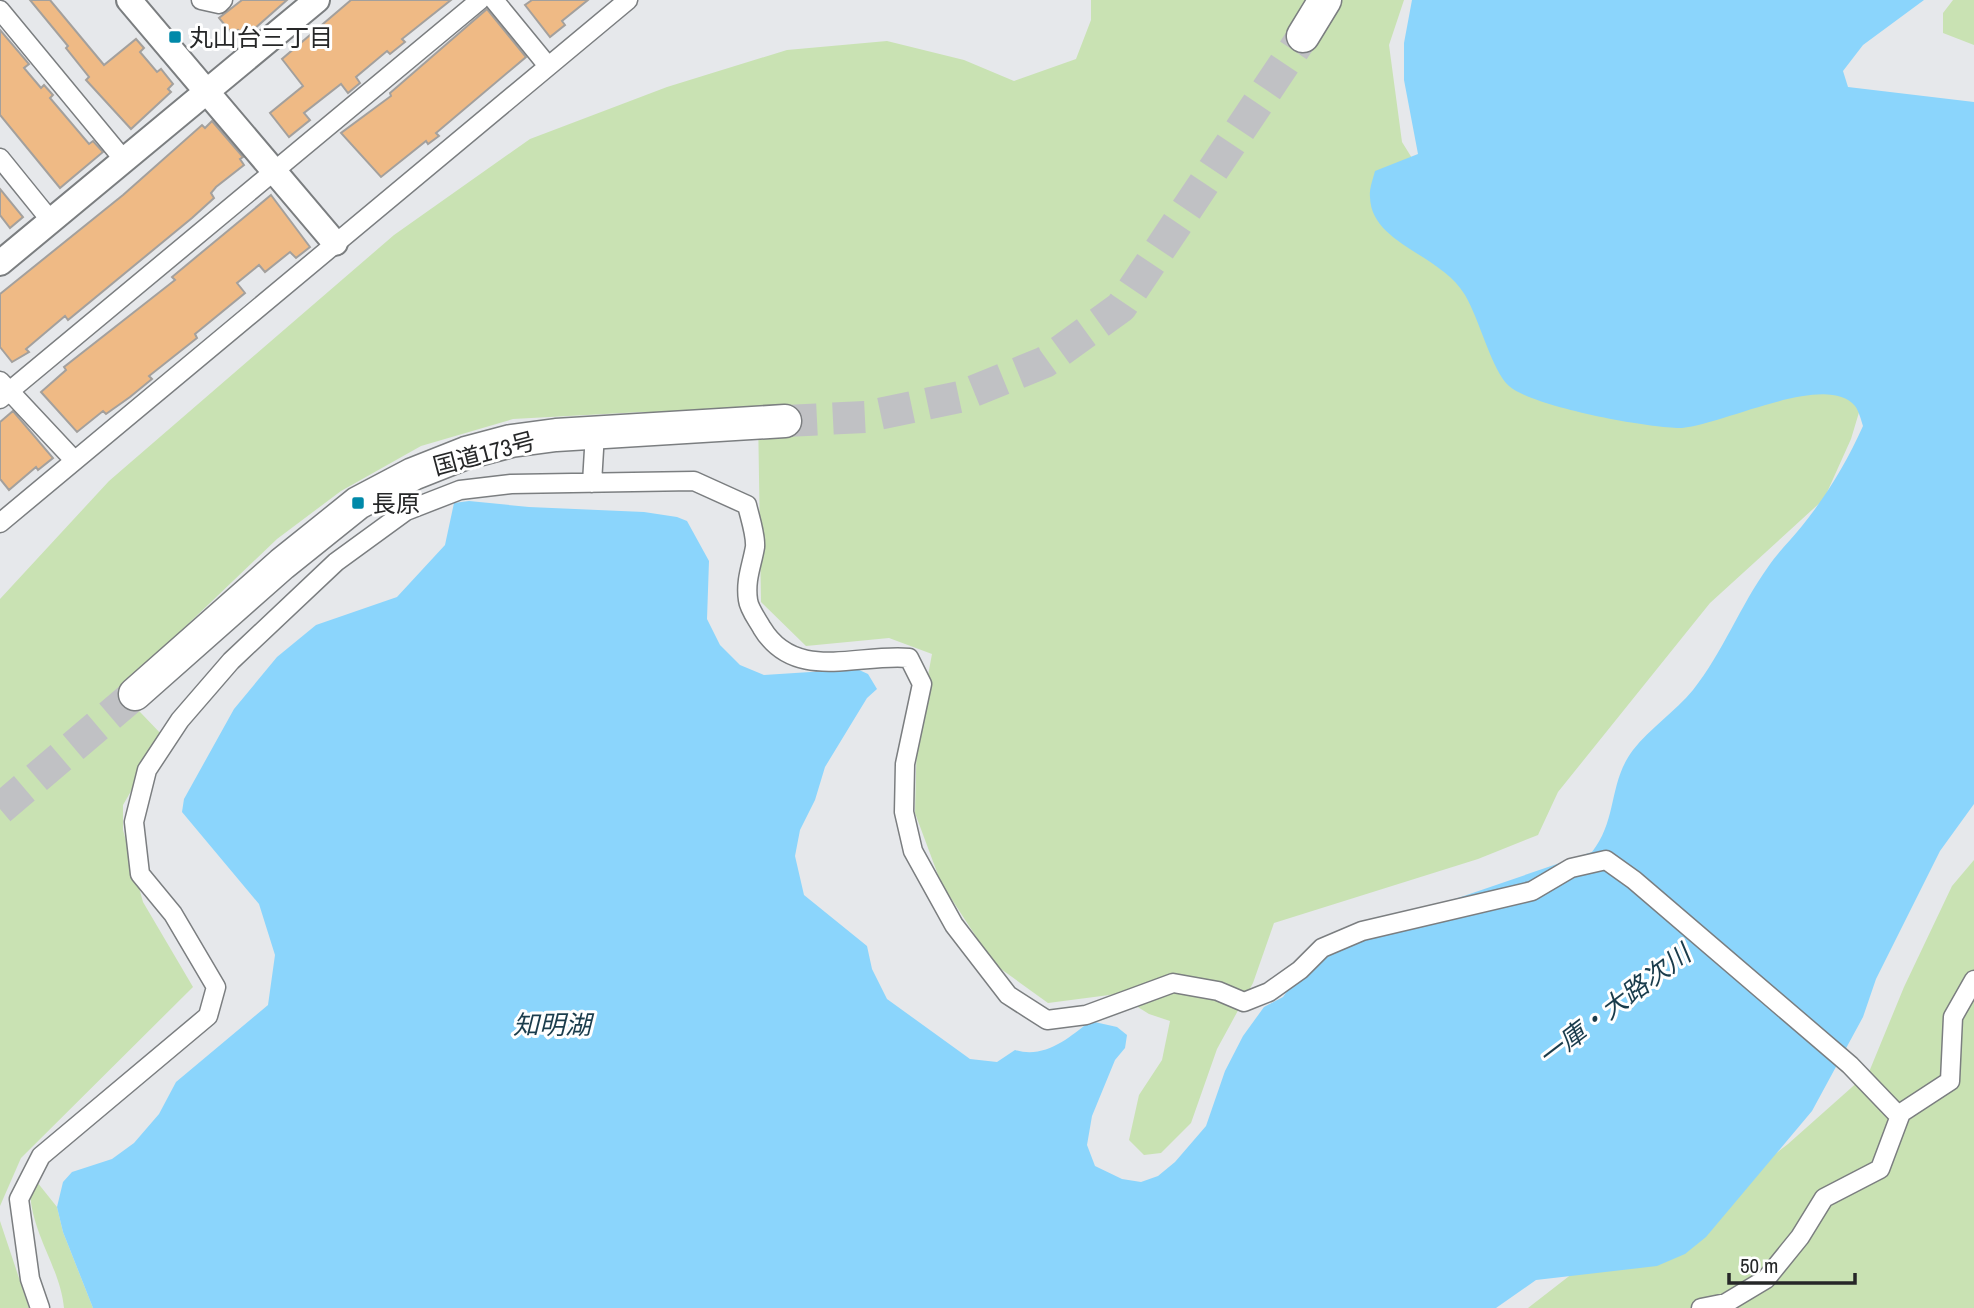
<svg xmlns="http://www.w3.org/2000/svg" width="1974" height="1308" font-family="'Archivo Narrow','Noto Sans JP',sans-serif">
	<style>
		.green { fill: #c9e2b3 }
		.water { fill: #8bd5fc }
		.building { fill: #efba85; stroke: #a3a09d; stroke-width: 2 }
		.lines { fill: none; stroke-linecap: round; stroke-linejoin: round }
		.highway-tunnel { stroke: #c0c1c4; stroke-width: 32; stroke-dasharray: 32 16; stroke-linecap: butt }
		.street-casing { stroke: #7b7e80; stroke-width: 21 }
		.secondary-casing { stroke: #7b7e80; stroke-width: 28 }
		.highway-casing { stroke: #7b7e80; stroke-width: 35 }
		.street { stroke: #fff; stroke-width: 18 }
		.secondary { stroke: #fff; stroke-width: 24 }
		.highway { stroke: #fff; stroke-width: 32 }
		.poi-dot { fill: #0089a9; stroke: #fff; stroke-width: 2.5 }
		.labels { text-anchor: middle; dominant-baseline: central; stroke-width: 6; stroke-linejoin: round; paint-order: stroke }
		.poi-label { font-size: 24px; fill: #262728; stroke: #fff; text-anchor: start }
		.street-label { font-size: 24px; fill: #262728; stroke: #fff }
		.water-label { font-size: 26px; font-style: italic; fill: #1a3c4c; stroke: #fff }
	</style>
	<rect width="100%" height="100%" fill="#e6e8eb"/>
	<path class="green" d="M1091,0H1404L1389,45L1402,142L1453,224L1869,379L1851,439L1824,499L1710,603L1558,792L1538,835L1478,859L1274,923L1253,983L1217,1049L1191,1123L1161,1153L1144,1155L1129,1140L1139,1095L1162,1060L1170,1021L1149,1014L1117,994L1048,1003L994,964L941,883L915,813L917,734L932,654L889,638L806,646L761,602L758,414L642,412L513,419L421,446L341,491L277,539L119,690L163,736L123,805V830L143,902L193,987L21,1158L0,1206V599L109,481L394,235L530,139L667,87L787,50L887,41L964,60L1014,81L1076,59L1091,20Z
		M1953,0H1974V45L1943,33V13Z
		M1974,860V1308H1528L1595,1256L1705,1209L1788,1144L1869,1072L1904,987L1952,886Z
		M37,1182L57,1207L63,1232L93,1308H64C60,1267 32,1235 30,1192Z
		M0,1221L29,1308H0Z"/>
	<path class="water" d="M1412,0H1924L1863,45L1843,71L1848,87L1974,102V804L1940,851L1876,979L1863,1017L1812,1111L1706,1237L1685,1254L1657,1266L1536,1280L1496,1308H93L63,1232L57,1207L63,1182L72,1172L112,1159L134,1143L159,1114L176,1082L268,1005L275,955L259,904L182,812L184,799L234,709L277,657L316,625L397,597L445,545L454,503L469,501L529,507L644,512L677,517L687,521L709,561L707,619L720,645L740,665L764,675L857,669L868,674L877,689L867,698L825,767L815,800L800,830L795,856L804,895L867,946L872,969L887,999L970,1059L997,1062L1015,1050C1044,1059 1068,1039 1090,1021L1117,1027L1127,1035L1125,1048L1115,1060L1092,1116L1087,1145L1095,1166L1122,1179L1141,1182L1158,1176L1175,1162L1206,1126L1225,1071L1243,1036L1264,1007L1283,997L1319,945L1343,931L1458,898L1592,852C1618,819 1608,783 1633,750C1650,728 1675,712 1693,690C1723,652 1740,606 1768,567C1778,552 1791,540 1802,526C1827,495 1847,462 1863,426C1861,420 1859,411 1855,406C1825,370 1715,429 1677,428C1643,427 1533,407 1509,386C1492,371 1479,318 1465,295C1441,254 1371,244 1370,197C1369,189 1373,179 1375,171L1418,154L1404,80V43Z"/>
	<path class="building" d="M30,0H50L104,65L136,39L144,48L140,52L157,72L161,69L173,84L168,89L171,92L131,129L86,80L89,77L66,48L68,46Z
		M242,0H287L245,37L238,30L233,35L219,18Z
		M351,0H451L402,39L405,42L390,54L387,51L356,77L360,83L348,93L341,84L304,113L310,120L289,137L270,113L303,86L282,59Z
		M532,0H588L562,21L565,25L550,37L525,5Z
		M487,9L526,57L436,133L439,136L428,144L426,141L381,177L341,133L391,96L390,93Z
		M0,30L29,64L24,68L41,88L44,85L53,95L50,98L89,144L93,141L103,152L60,188L0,115Z
		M212,121L243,157L240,159L244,165L216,187L211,193L214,198L192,218L68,320L65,316L26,349L29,352L12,362L0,347V294L123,195L202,125L205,128Z
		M0,189L23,217L10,228L0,215Z
		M271,195L310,247L296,258L290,252L265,272L259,265L237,283L245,293L195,334L197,338L149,376L152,379L130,397L106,414L103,411L77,432L41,392L66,370L64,367L175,280L172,277Z
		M13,411L53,458L38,470L36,467L9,490L0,479V422Z"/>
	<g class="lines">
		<path class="highway-tunnel" d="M785,421L865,417L959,397L1045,362L1121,307L1303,36
			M0,809L135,694"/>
		<defs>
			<path id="street" d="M201,0L219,4L223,0
				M494,0L548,66
				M0,10L124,160
				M0,158L51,221
				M0,381L74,460
				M0,399L480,0
				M592,483L595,433
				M0,523L628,0
				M40,1308L30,1279L19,1199L41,1156L208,1016L216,987L173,914L140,874L134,822L147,770L180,720L231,661L336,562L406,511L460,490L511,484L694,481L747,505C750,518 756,535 755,547C752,565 745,580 748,600C749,609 757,619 762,628C795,683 858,653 909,658L922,684L905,764L904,812L913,851L954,925L1008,995L1047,1020L1086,1015L1173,983L1218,991L1244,1002L1269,992L1300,970L1322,948L1362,931L1532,891L1571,868L1606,860L1634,880L1850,1065L1899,1116
				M1701,1308L1726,1303L1766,1279L1800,1237L1824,1198L1880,1169L1901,1113L1950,1081L1953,1017L1974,980"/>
			<path id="secondary" d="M129,0L335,243
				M0,263L317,0"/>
			<path id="highway" d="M1303,36L1325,0
				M135,694L282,564L358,503L413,474L466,453L511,441L556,435L785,421"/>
		</defs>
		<use href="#street" class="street-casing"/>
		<use href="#secondary" class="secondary-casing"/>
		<use href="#highway" class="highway-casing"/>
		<use href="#street" class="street"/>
		<use href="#secondary" class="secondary"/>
		<use href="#highway" class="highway"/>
	</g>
	<g class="poi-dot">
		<rect x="168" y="30" width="14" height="14" rx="3.5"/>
		<rect x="351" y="496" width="14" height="14" rx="3.5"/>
	</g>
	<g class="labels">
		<g class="poi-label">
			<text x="189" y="37">丸山台三丁目</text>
			<text x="372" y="503">長原</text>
		</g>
		<g class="street-label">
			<text transform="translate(484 453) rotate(-15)">国道173号</text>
		</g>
		<g class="water-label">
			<text transform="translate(1614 1005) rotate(-37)">一庫・大路次川</text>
			<text x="552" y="1024">知明湖</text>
		</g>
	</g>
	<path d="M1729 1273v10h126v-10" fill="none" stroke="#262728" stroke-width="3.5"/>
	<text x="1740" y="1273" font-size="21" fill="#262728" stroke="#ffffff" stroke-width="5" paint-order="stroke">50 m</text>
</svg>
